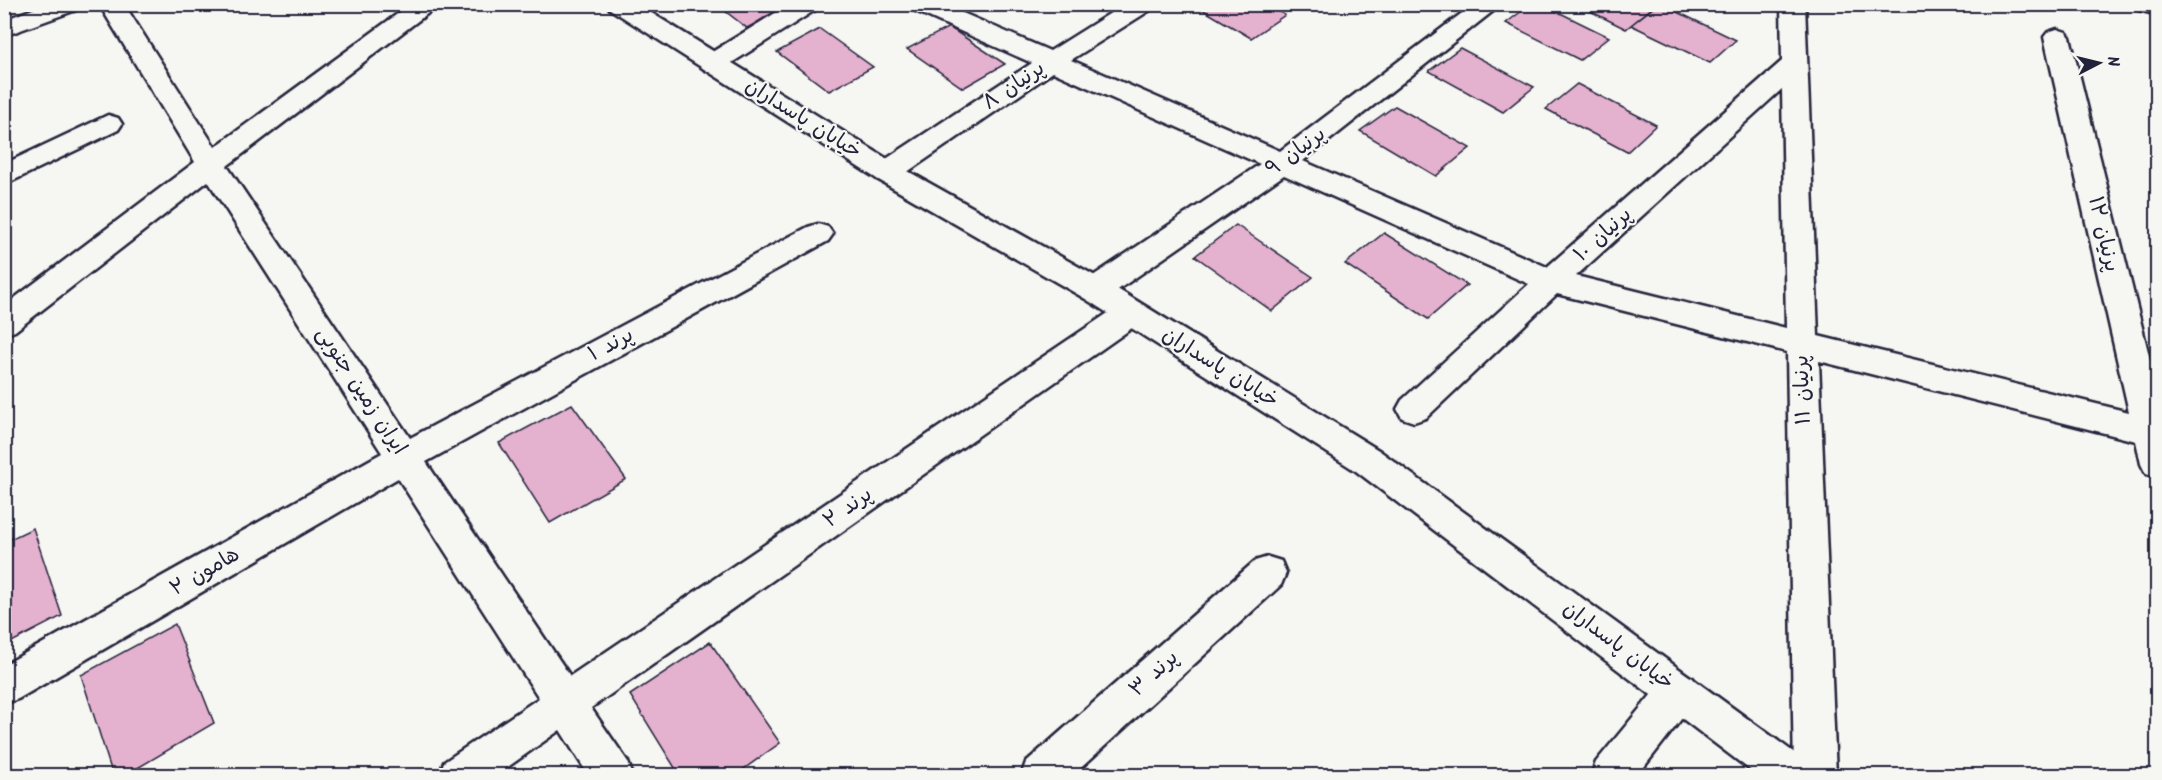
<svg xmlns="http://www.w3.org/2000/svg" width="2162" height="780" font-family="Kalam,'Playpen Sans Arabic',sans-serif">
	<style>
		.building { fill: #e4b1cf; stroke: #22223b; stroke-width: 1.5 }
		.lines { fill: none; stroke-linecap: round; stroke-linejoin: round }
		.minor-casing { stroke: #22223b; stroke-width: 5 }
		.tertiary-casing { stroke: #22223b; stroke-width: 5 }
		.minor { fill: #f6f6f2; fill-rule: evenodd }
		.tertiary { fill: #f6f6f2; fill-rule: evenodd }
		.labels { text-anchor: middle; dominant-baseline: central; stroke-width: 4.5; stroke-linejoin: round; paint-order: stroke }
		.street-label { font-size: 21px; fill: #22223b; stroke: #f6f6f2 }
	</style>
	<rect width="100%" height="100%" fill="#f6f6f2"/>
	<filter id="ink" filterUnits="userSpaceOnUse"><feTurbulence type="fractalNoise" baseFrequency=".0167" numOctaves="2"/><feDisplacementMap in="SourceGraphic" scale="12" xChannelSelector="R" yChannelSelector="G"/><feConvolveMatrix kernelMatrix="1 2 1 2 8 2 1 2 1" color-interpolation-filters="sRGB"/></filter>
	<g filter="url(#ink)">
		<path class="building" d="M716,4H788L791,6L747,28Z
			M1193,4H1265L1285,15L1251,38Z
			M1531,4H1542L1609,37L1580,60L1506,23Z
			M1576,4H1648L1653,7L1626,29Z
			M1658,4H1661L1736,40L1710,63L1631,25Z
			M949,27L1005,64L963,88L907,49Z
			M820,29L873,67L829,91L777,52Z
			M1460,48L1534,87L1503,112L1429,71Z
			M1577,84L1656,125L1627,152L1546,109Z
			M1395,106L1470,148L1436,176L1360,131Z
			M1236,225L1313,277L1272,311L1195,256Z
			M1384,233L1467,285L1428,319L1345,264Z
			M572,404L626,479L550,523L499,443Z
			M33,528L62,616L4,646V542Z
			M175,624L214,723L124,776H113L81,675Z
			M710,642L780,743L734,776H680L630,695Z"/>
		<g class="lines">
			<defs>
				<path id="minor" d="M46,4H82L79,9L4,36V20Z
					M99,4H124L215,147L411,4H440L227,166L410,438L808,227L818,224L828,227L833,234L828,241L426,462L570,676L1120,305L1131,301L1142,305L1147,313L1142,321L591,708L628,762L633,776H589L560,730L495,776H439L444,762L539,698L398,478L18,699L4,704V665L382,453L208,181L15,331L4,335V306L195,162Z
					M790,4H820L817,9L722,69L713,71L704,69L700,63L704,57Z
					M908,4H942L1050,51L1125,4H1155L1152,9L1071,60L1280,151L1474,4H1502L1303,161L1547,267L1782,61L1781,4H1805L1818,336L2129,412L2044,37L2048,32L2057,29L2066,32L2070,37L2158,392V478L2146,474L2141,464L2136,441L1819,361L1836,776H1794L1787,352L1557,294L1426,418L1414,422L1402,418L1397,409L1402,400L1529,284L1284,175L1106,298L1095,301L1084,298L1080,290L1084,282L1260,164L1053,72L897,179L887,182L877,179L873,172L877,165L1032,63L911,9ZM1782,89L1786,328L1576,276Z
					M2132,4H2158V15L2135,9Z
					M108,115L118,118L122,124L118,130L4,185V164Z
					M1268,557L1281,561L1286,573L1281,585L1072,776H1021L1026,762L1255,561Z
					M1679,672L1693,678L1699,691L1693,704L1637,776H1591L1596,762L1665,678Z"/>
				<path id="tertiary" d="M607,4H637L897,165L1106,282L1380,451L1807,762L1812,776H1758L1356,471L1084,298L877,179L610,9Z"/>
			</defs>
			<use href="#minor" class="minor-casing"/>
			<use href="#tertiary" class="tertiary-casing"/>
			<use href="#minor" class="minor"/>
			<use href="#tertiary" class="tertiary"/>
		</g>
	</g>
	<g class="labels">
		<g class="street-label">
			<text transform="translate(1014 86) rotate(-34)">پرنیان ۸</text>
			<text transform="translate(803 119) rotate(32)">خیابان پاسداران</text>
			<text transform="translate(1296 152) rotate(-36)">پرنیان ۹</text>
			<text transform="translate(2103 234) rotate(77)">پرنیان ۱۲</text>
			<text transform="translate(1603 235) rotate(-42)">پرنیان ۱۰</text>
			<text transform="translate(611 345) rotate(-28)">پرند ۱</text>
			<text transform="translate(1220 368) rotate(32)">خیابان پاسداران</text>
			<text transform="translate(1803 390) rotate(-92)">پرنیان ۱۱</text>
			<text transform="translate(361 391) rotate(57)">ایران زمین جنوبی</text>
			<text transform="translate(848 508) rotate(-35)">پرند ۲</text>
			<text transform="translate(205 572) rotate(-30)">هامون ۲</text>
			<text transform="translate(1618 646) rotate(37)">خیابان پاسداران</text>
			<text transform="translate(1154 674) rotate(-42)">پرند ۳</text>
		</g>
	</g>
	<rect width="2162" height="780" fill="none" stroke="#f6f6f2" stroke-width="24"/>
	<rect x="12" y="12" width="2138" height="756" fill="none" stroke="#22223b" stroke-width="2" filter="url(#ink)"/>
	<g transform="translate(2099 63) rotate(83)" stroke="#f6f6f2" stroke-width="4.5" paint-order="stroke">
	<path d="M0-4.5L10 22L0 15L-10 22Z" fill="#22223b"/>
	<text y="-9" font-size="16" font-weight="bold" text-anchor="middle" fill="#22223b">N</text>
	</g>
</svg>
